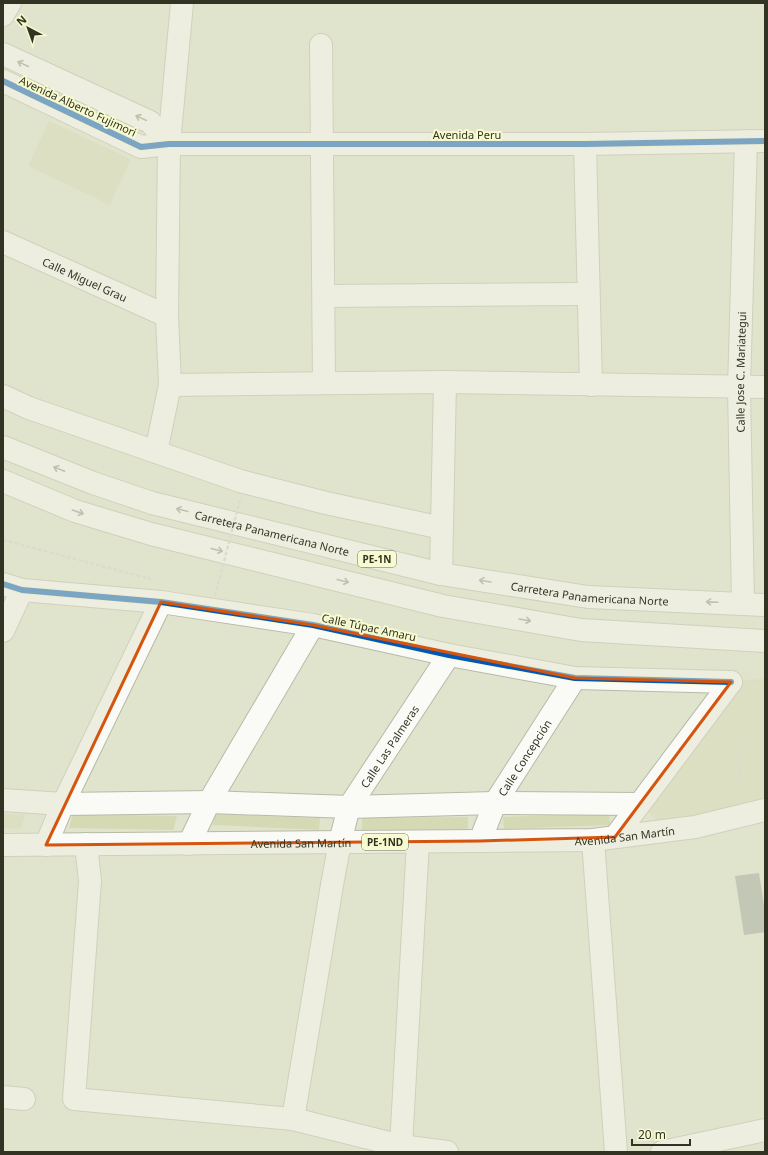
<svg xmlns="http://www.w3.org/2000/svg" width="768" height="1155" font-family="'Noto Sans',sans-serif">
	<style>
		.green { fill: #d6dab4 }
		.building { fill: #9ca799 }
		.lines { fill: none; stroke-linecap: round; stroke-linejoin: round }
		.minor-casing { stroke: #b7baa7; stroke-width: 24 }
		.major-casing { stroke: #b7baa7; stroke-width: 24 }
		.highway-casing { stroke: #b7baa7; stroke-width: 24 }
		.path { stroke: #d3d4cd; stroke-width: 2.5; stroke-dasharray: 4 2; stroke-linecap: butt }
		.minor { stroke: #fafbf7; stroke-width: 22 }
		.major { stroke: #fafbf7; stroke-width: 22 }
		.highway { stroke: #fafbf7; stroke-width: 22 }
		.path-bridge { stroke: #d3d4cd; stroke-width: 2.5; stroke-dasharray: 4 2; stroke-linecap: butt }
		.cycleway-casing { stroke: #f7fbcf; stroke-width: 8 }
		.cycleway { stroke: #0057b8; stroke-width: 6 }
		.oneway { stroke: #96978c }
		.marked { fill: none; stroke: #d6550e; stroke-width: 3; stroke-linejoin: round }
		.labels { text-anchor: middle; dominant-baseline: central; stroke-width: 4; stroke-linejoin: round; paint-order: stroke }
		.shield { fill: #f7fbcf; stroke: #6d6f56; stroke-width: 1 }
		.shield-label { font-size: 10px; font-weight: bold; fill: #323322 }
		.street-label { font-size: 11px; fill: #323322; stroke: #f7fbcf }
	</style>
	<rect width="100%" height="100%" fill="#e1e4cc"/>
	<path class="green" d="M49,121L131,159L110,205L28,166Z
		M765,679V799L661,823L644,809L740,680Z
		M609,813L610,825L504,829L503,817Z
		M3,814H25L21,829L3,828Z
		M73,814L177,816L173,830L69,828Z
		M214,814L320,818L319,830L213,825Z
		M468,817V829L362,830V818Z"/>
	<path class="building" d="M759,873L765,912V932L744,935L735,876Z"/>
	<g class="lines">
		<defs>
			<g id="minor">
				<path d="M3,15L10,3"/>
				<path d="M321,45L324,383"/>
				<path d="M3,54L150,122L169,144"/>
				<path d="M3,81L141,147L169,144H585L765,141"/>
				<path d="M585,144L591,385"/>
				<path id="s1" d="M3,242L167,316"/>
				<path d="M324,296L588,294"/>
				<path d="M170,385L445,382L765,387"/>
				<path d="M3,396L29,408L240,481L326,503L442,528"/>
				<path d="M156,452L170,385L167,316L169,144L182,3"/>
				<path d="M441,574L445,382"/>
				<path d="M3,584L22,590L161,602L313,625L449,655L575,678L731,682"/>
				<path id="s2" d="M743,603L739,388L746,141"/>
				<path d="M3,631L22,590"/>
				<path d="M3,800L63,804L209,802L349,807L495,803L639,804"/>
				<path d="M615,837L731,682"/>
				<path d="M593,840L616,1152"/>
				<path id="s3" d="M480,841L495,803L575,678"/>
				<path d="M86,844L90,881L74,1099L293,1119L401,1146L447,1152"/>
				<path d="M189,844L209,802L313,625"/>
				<path d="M46,845L63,804L161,602"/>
				<path d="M3,1097L24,1099"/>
				<path id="s4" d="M293,1119L332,885L340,842L349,807L449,655"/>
				<path d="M401,1146L418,842"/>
				<path d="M662,1152L765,1130"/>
			</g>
			<g id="major">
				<path id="s5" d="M3,845L593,840L695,827L765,810"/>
			</g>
			<g id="highway">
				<path id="s6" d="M3,447L93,483L152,503L441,574L588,597L765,605"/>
				<path d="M3,481L75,511L151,534L443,606L581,630L765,641"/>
			</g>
		</defs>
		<use href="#minor" class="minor-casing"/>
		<use href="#major" class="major-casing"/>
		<use href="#highway" class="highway-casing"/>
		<path class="path" d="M3,540L151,579
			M752,681H765
			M743,794C742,785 738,772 739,763C741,748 754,733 765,724"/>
		<use href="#minor" class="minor"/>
		<use href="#major" class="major"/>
		<use href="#highway" class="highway"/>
		<path class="path-bridge" d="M215,596L240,500"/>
		<defs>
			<path id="cycleway" d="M3,81L141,147L169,144H585L765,141
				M3,584L22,590L161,602L313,625L449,655L575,678L731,682"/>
		</defs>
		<use href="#cycleway" class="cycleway-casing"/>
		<use href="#cycleway" class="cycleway"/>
	</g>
	<defs><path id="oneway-shaft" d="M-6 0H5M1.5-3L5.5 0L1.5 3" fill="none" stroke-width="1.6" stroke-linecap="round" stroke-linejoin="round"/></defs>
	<g class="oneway">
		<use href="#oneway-shaft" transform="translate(23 64) rotate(-155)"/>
		<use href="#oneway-shaft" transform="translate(141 118) rotate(-155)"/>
		<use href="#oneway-shaft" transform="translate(59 469) rotate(-158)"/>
		<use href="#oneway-shaft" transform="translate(182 510) rotate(-166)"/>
		<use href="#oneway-shaft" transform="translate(78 512) rotate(19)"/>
		<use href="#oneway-shaft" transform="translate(217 550) rotate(14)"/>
		<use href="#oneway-shaft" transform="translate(343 581) rotate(14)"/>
		<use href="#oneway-shaft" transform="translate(485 581) rotate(-171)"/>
		<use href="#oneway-shaft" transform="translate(712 602) rotate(-178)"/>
		<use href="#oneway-shaft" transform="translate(525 620) rotate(10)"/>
	</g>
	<path d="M0 0H768V1155H0ZM161,602L313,625L575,678L731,682L615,837L480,841L46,845Z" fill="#e1e4cc" fill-opacity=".55" fill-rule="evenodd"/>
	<path class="marked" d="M161,602L313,625L575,678L731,682L615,837L480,841L46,845Z"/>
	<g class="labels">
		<g class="shield">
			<rect x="358" y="551" width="38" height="16" rx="3"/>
			<rect x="362" y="834" width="46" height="16" rx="3"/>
		</g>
		<g class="shield-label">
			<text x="377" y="559">PE-1N</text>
			<text x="385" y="842">PE-1ND</text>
		</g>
		<g class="street-label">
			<text transform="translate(78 106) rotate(25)">Avenida Alberto Fujimori</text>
			<text x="467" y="134">Avenida Peru</text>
			<text stroke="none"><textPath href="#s1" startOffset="90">Calle Miguel Grau</textPath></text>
			<text stroke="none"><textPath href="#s2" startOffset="231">Calle Jose C. Mariategui</textPath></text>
			<text stroke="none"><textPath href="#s6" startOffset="283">Carretera Panamericana Norte</textPath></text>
			<text stroke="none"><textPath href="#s6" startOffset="607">Carretera Panamericana Norte</textPath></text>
			<text transform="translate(369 627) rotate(12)">Calle Túpac Amaru</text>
			<text stroke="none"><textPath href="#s4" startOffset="390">Calle Las Palmeras</textPath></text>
			<text stroke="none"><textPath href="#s3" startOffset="95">Calle Concepción</textPath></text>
			<text stroke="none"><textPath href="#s5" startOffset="622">Avenida San Martín</textPath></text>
			<text stroke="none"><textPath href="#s5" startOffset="298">Avenida San Martín</textPath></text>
		</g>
	</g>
	<rect width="768" height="1155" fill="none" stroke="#323322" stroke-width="8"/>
	<g transform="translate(28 28) rotate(319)" stroke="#f7fbcf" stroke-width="3" paint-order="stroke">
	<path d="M0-3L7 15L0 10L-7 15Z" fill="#323322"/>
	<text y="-6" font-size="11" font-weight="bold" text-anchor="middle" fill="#323322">N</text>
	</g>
	<path d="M632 1139v6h58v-6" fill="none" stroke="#323322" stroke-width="2"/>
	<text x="638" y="1139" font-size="12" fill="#323322" stroke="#f7fbcf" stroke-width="3" paint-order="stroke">20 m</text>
</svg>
